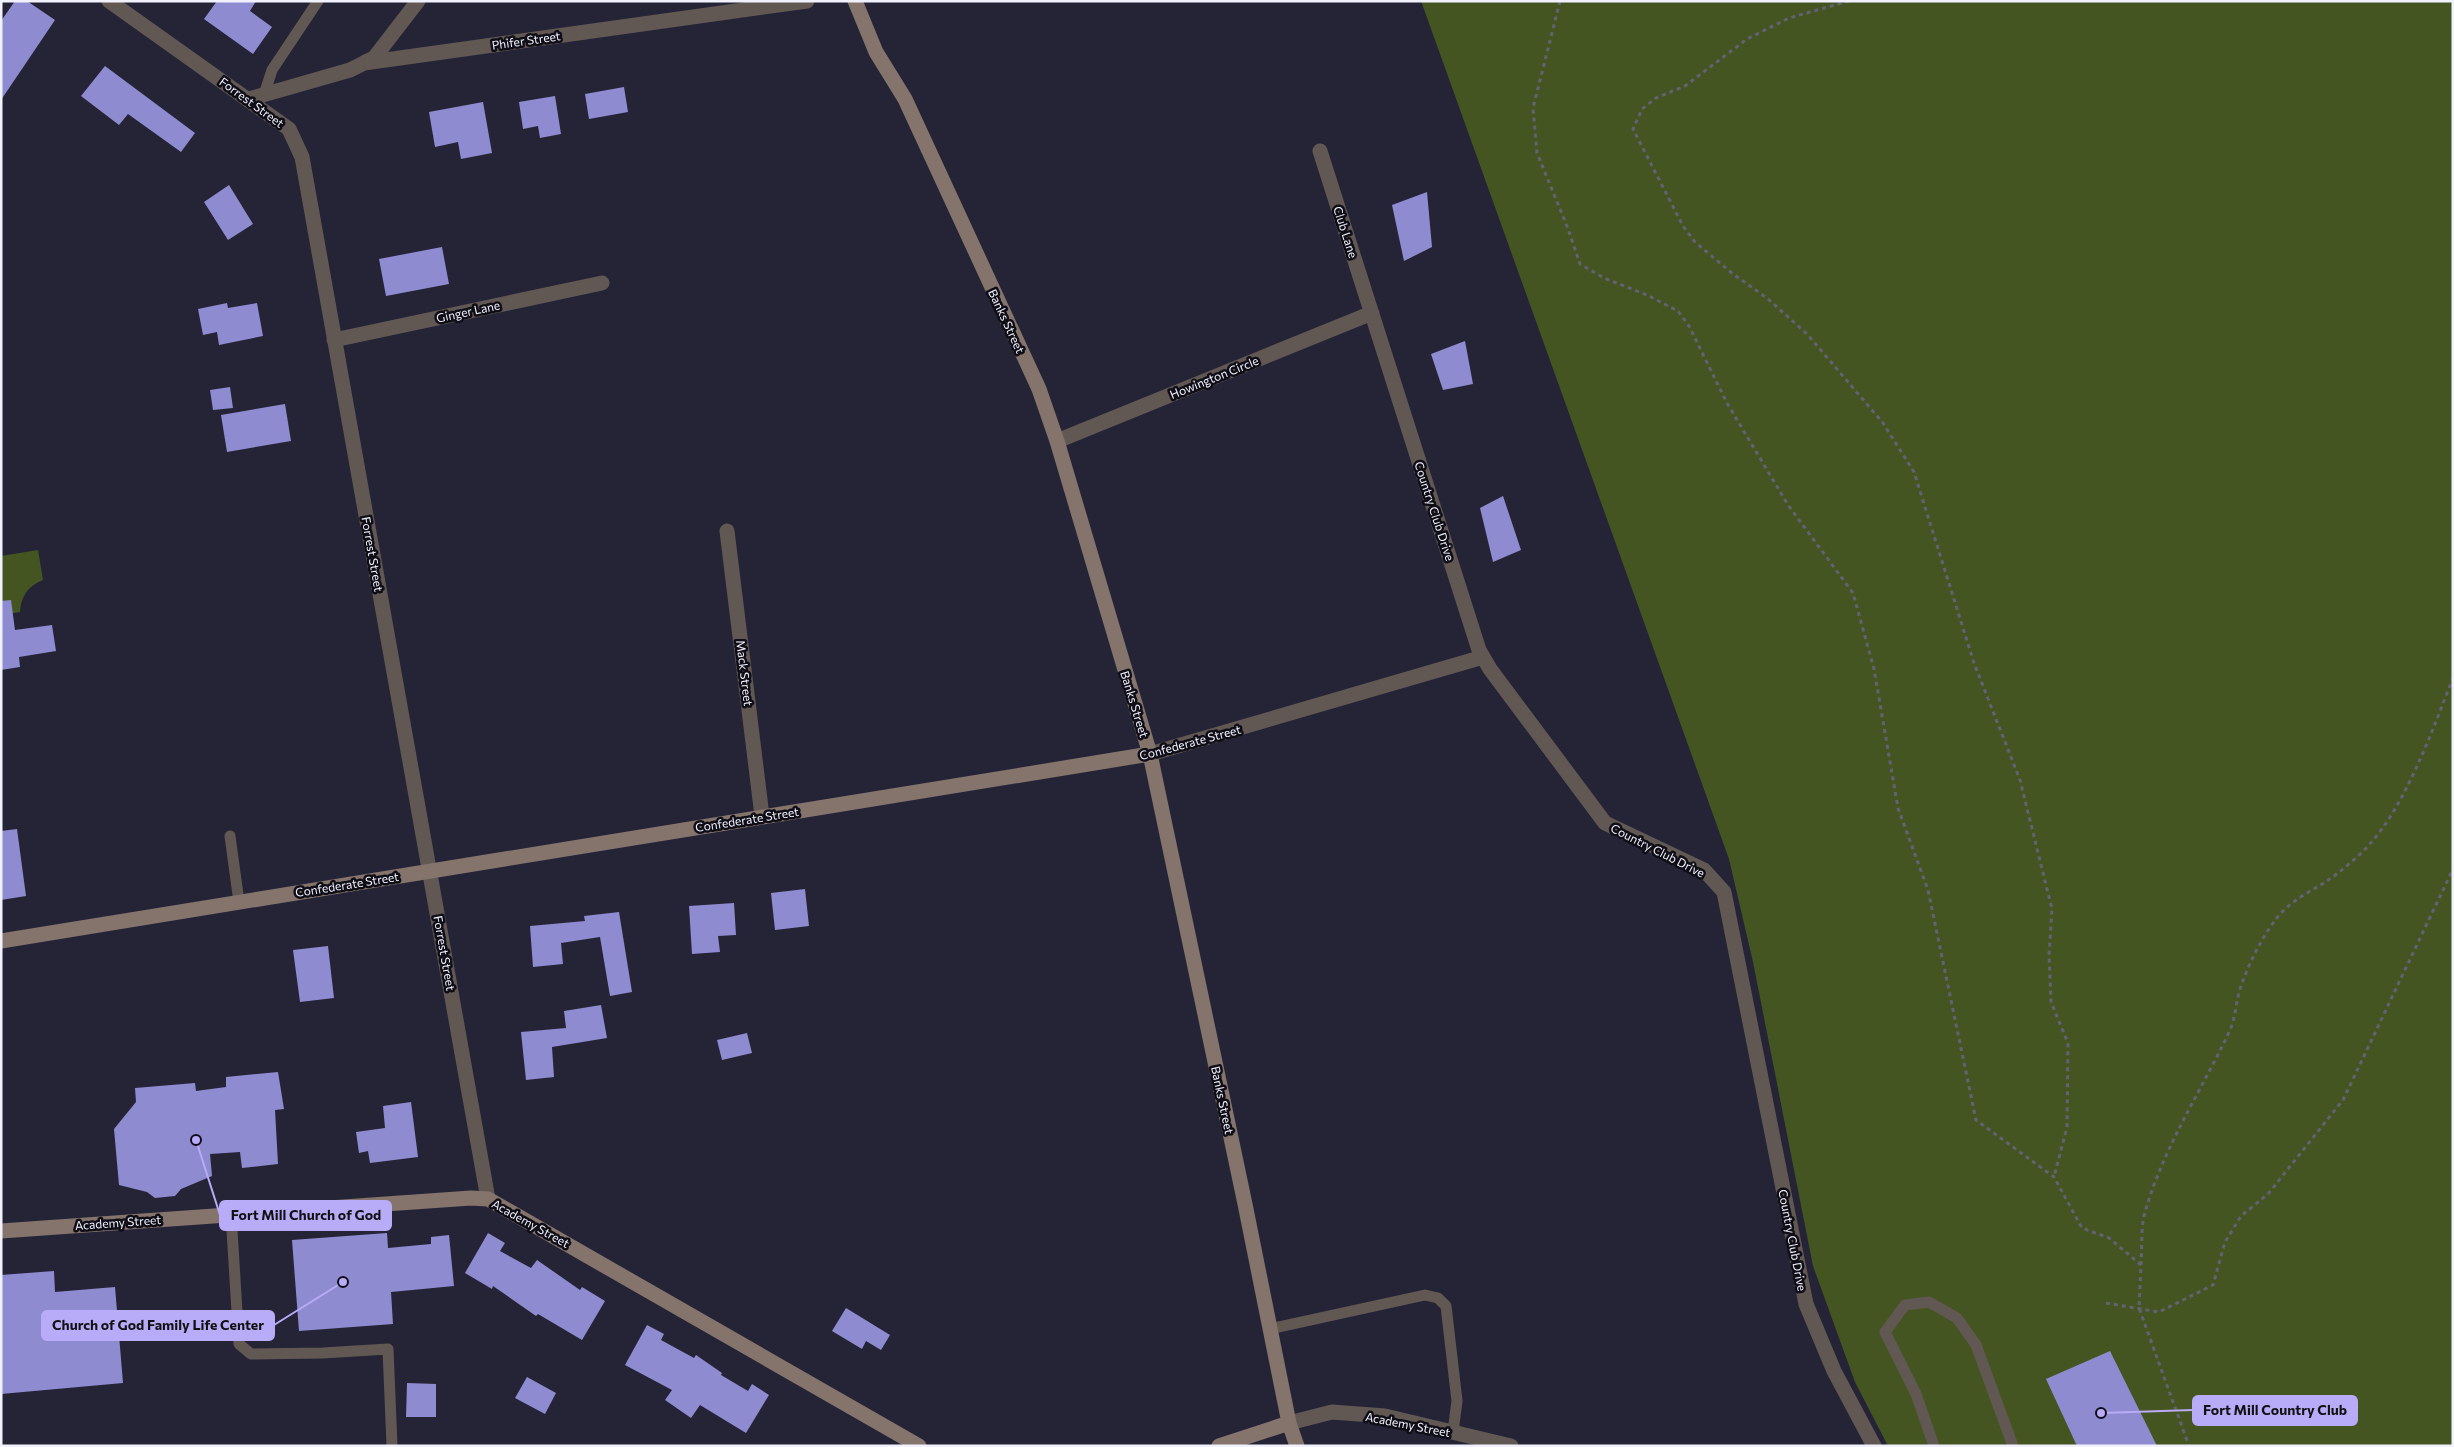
<svg xmlns="http://www.w3.org/2000/svg" width="2454" height="1447" font-family="Commissioner,sans-serif">
	<style>
		.green { fill: #452 }
		.building { fill: #8f8bd1 }
		.lines { fill: none; stroke-linecap: round; stroke-linejoin: round }
		.path { stroke: #636273; stroke-width: 3; stroke-dasharray: 4 4; stroke-linecap: butt }
		.lane { stroke: #625853; stroke-width: 11 }
		.street { stroke: #625853; stroke-width: 15 }
		.secondary { stroke: #84746c; stroke-width: 15 }
		.labels { text-anchor: middle; dominant-baseline: central; stroke-width: 5; stroke-linejoin: round; paint-order: stroke }
		.street-label { font-size: 12px; fill: #f2f2ff; stroke: #0f0e17 }
		.leader { fill: none; stroke: #b8abf7; stroke-width: 2 }
		.callout-dot { fill: #b8abf7; stroke: #0f0e17; stroke-width: 2 }
		.callout { fill: #b8abf7; stroke: #b8abf7; stroke-width: 2 }
		.callout-label { font-size: 14px; text-anchor: middle; font-weight: bold; fill: #111 }
	</style>
	<rect width="100%" height="100%" fill="#252437"/>
	<path class="green" d="M1421,1H2453V1446H1888L1855,1382L1813,1266L1753,962L1729,859Z
		M38,550L43,580C28,586 21,596 20,612L1,615V556Z"/>
	<path class="building" d="M15,1H27L55,20L1,100V21Z
		M217,1H256L250,11L272,27L253,54L204,19Z
		M105,66L195,133L181,152L128,114L119,125L81,96Z
		M624,87L628,112L589,119L585,94Z
		M555,96L561,134L540,138L538,126L523,129L519,102Z
		M483,102L492,153L461,159L458,142L435,147L429,112Z
		M229,185L253,224L228,240L204,202Z
		M1427,192L1432,247L1404,261L1392,205Z
		M442,247L449,284L386,296L379,259Z
		M227,303L228,308L257,303L263,336L219,345L217,332L203,335L198,309Z
		M1465,341L1473,384L1443,390L1431,354Z
		M230,387L233,408L213,410L210,390Z
		M285,404L291,441L227,452L221,415Z
		M1503,496L1521,550L1493,562L1480,508Z
		M11,600L15,630L52,625L56,651L19,657L20,667L1,670V601Z
		M17,829L26,896L1,900V831Z
		M805,889L809,926L775,930L771,893Z
		M734,903L736,935L718,936L720,952L692,954L689,906Z
		M619,912L632,992L610,996L600,937L561,943L563,964L533,967L530,926L585,921L584,916Z
		M328,946L334,998L300,1002L293,950Z
		M601,1005L607,1038L552,1047L554,1077L526,1080L521,1032L566,1028L564,1011Z
		M747,1033L752,1053L722,1060L717,1040Z
		M278,1072L284,1109L275,1110L278,1164L242,1168L240,1152L210,1154L212,1176L181,1189L175,1196L155,1198L147,1192L119,1185L114,1129L136,1102L135,1088L195,1083L196,1091L226,1087V1077Z
		M411,1102L418,1157L370,1163L368,1151L359,1153L356,1132L385,1128L383,1106Z
		M387,1233L388,1248L431,1244V1237L449,1235L454,1286L391,1292L393,1324L299,1331L292,1240Z
		M488,1233L505,1243L500,1251L531,1268L537,1260L580,1290L582,1287L605,1301L582,1340L538,1314L536,1316L493,1286L492,1289L465,1273Z
		M54,1271L55,1292L115,1287L123,1383L1,1394V1275Z
		M846,1308L890,1335L881,1350L866,1341L862,1349L832,1331Z
		M647,1325L664,1334L661,1340L694,1358L696,1355L722,1373L721,1375L748,1391L752,1384L769,1395L746,1433L700,1405L691,1418L665,1400L672,1390L625,1365Z
		M2110,1351L2157,1446H2077L2046,1379Z
		M527,1377L556,1393L545,1414L515,1398Z
		M407,1383L436,1384V1417H406Z"/>
	<g class="lines">
		<path class="path" d="M1560,1L1533,108L1537,153L1567,226L1580,264L1604,278L1647,295L1678,311L1689,326L1727,403L1788,505L1853,593L1874,669L1898,808L1928,890L1976,1120L2054,1177L2082,1228L2109,1238L2141,1265L2139,1308L2189,1446
			M1849,1L1789,18L1747,39L1685,86L1656,98L1642,109L1633,129L1683,226L1695,242L1733,274L1767,298L1807,334L1883,423L1914,472L1974,663L2020,780L2052,909L2049,955L2051,1002L2068,1043L2067,1127L2054,1177
			M2141,1265C2142,1249 2141,1231 2144,1216C2162,1149 2201,1092 2230,1030C2236,1016 2236,1000 2241,986C2249,963 2261,939 2276,919C2288,903 2307,893 2324,883C2339,873 2356,859 2368,846C2406,805 2432,731 2453,678
			M2106,1303L2159,1312L2213,1285L2225,1242L2241,1216L2268,1194L2343,1100L2453,869"/>
		<path class="lane" d="M264,95L272,70L318,1
			M230,836L239,902
			M231,1214L239,1344L251,1354L323,1353L388,1349L392,1446
			M1270,1329L1425,1295L1438,1298L1446,1306L1457,1401L1453,1432
			M1934,1446L1916,1394L1885,1332L1905,1305L1929,1302L1957,1318L1976,1345L2013,1446"/>
		<path class="street" d="M109,1L289,129L302,157L488,1199
			M365,62L374,58L418,1
			M249,99L350,70L364,63L807,1
			M1320,151L1479,650L1490,669L1605,823L1704,870L1724,892L1806,1304L1834,1371L1874,1446
			M334,340L602,283
			M1057,441L1372,313
			M727,531L762,816
			M1150,754L1483,657
			M1289,1423L1332,1412L1385,1416L1511,1446"/>
		<path class="secondary" d="M855,1L876,52L905,99L1039,389L1057,441L1150,754L1245,1204L1289,1423L1297,1446
			M1,941L1150,754
			M1,1231L471,1198L488,1199L919,1446
			M1219,1446L1289,1423"/>
	</g>
	<g class="labels">
		<g class="street-label">
			<text transform="translate(526 40) rotate(-8)">Phifer Street</text>
			<text transform="translate(252 102) rotate(36)">Forrest Street</text>
			<text transform="translate(1346 232) rotate(72)">Club Lane</text>
			<text transform="translate(468 311) rotate(-12)">Ginger Lane</text>
			<text transform="translate(1007 321) rotate(65)">Banks Street</text>
			<text transform="translate(1214 377) rotate(-22)">Howington Circle</text>
			<text transform="translate(1435 511) rotate(72)">Country Club Drive</text>
			<text transform="translate(373 554) rotate(80)">Forrest Street</text>
			<text transform="translate(745 673) rotate(83)">Mack Street</text>
			<text transform="translate(1135 704) rotate(73)">Banks Street</text>
			<text transform="translate(1190 742) rotate(-15)">Confederate Street</text>
			<text transform="translate(747 819) rotate(-9)">Confederate Street</text>
			<text transform="translate(1658 850) rotate(27)">Country Club Drive</text>
			<text transform="translate(347 884) rotate(-9)">Confederate Street</text>
			<text transform="translate(445 953) rotate(80)">Forrest Street</text>
			<text transform="translate(1223 1100) rotate(78)">Banks Street</text>
			<text transform="translate(118 1222) rotate(-4)">Academy Street</text>
			<text transform="translate(531 1223) rotate(29)">Academy Street</text>
			<text transform="translate(1793 1240) rotate(79)">Country Club Drive</text>
			<text transform="translate(1408 1424) rotate(11)">Academy Street</text>
		</g>
	</g>
	<path class="leader" d="M196 1140L220 1215M343 1282L274 1325M2101 1413L2193 1410"/>
	<g class="callout-dot">
		<circle cx="196" cy="1140" r="5"/>
		<circle cx="343" cy="1282" r="5"/>
		<circle cx="2101" cy="1413" r="5"/>
	</g>
	<g class="callout">
		<rect x="220" y="1201" width="171" height="29" rx="5"/>
		<rect x="42" y="1311" width="232" height="29" rx="5"/>
		<rect x="2193" y="1396" width="164" height="29" rx="5"/>
	</g>
	<g class="callout-label">
		<text x="306" y="1220">Fort Mill Church of God</text>
		<text x="158" y="1330">Church of God Family Life Center</text>
		<text x="2275" y="1415">Fort Mill Country Club</text>
	</g>
	<rect width="2454" height="1447" fill="none" stroke="#f2f2ff" stroke-width="5"/>
</svg>
